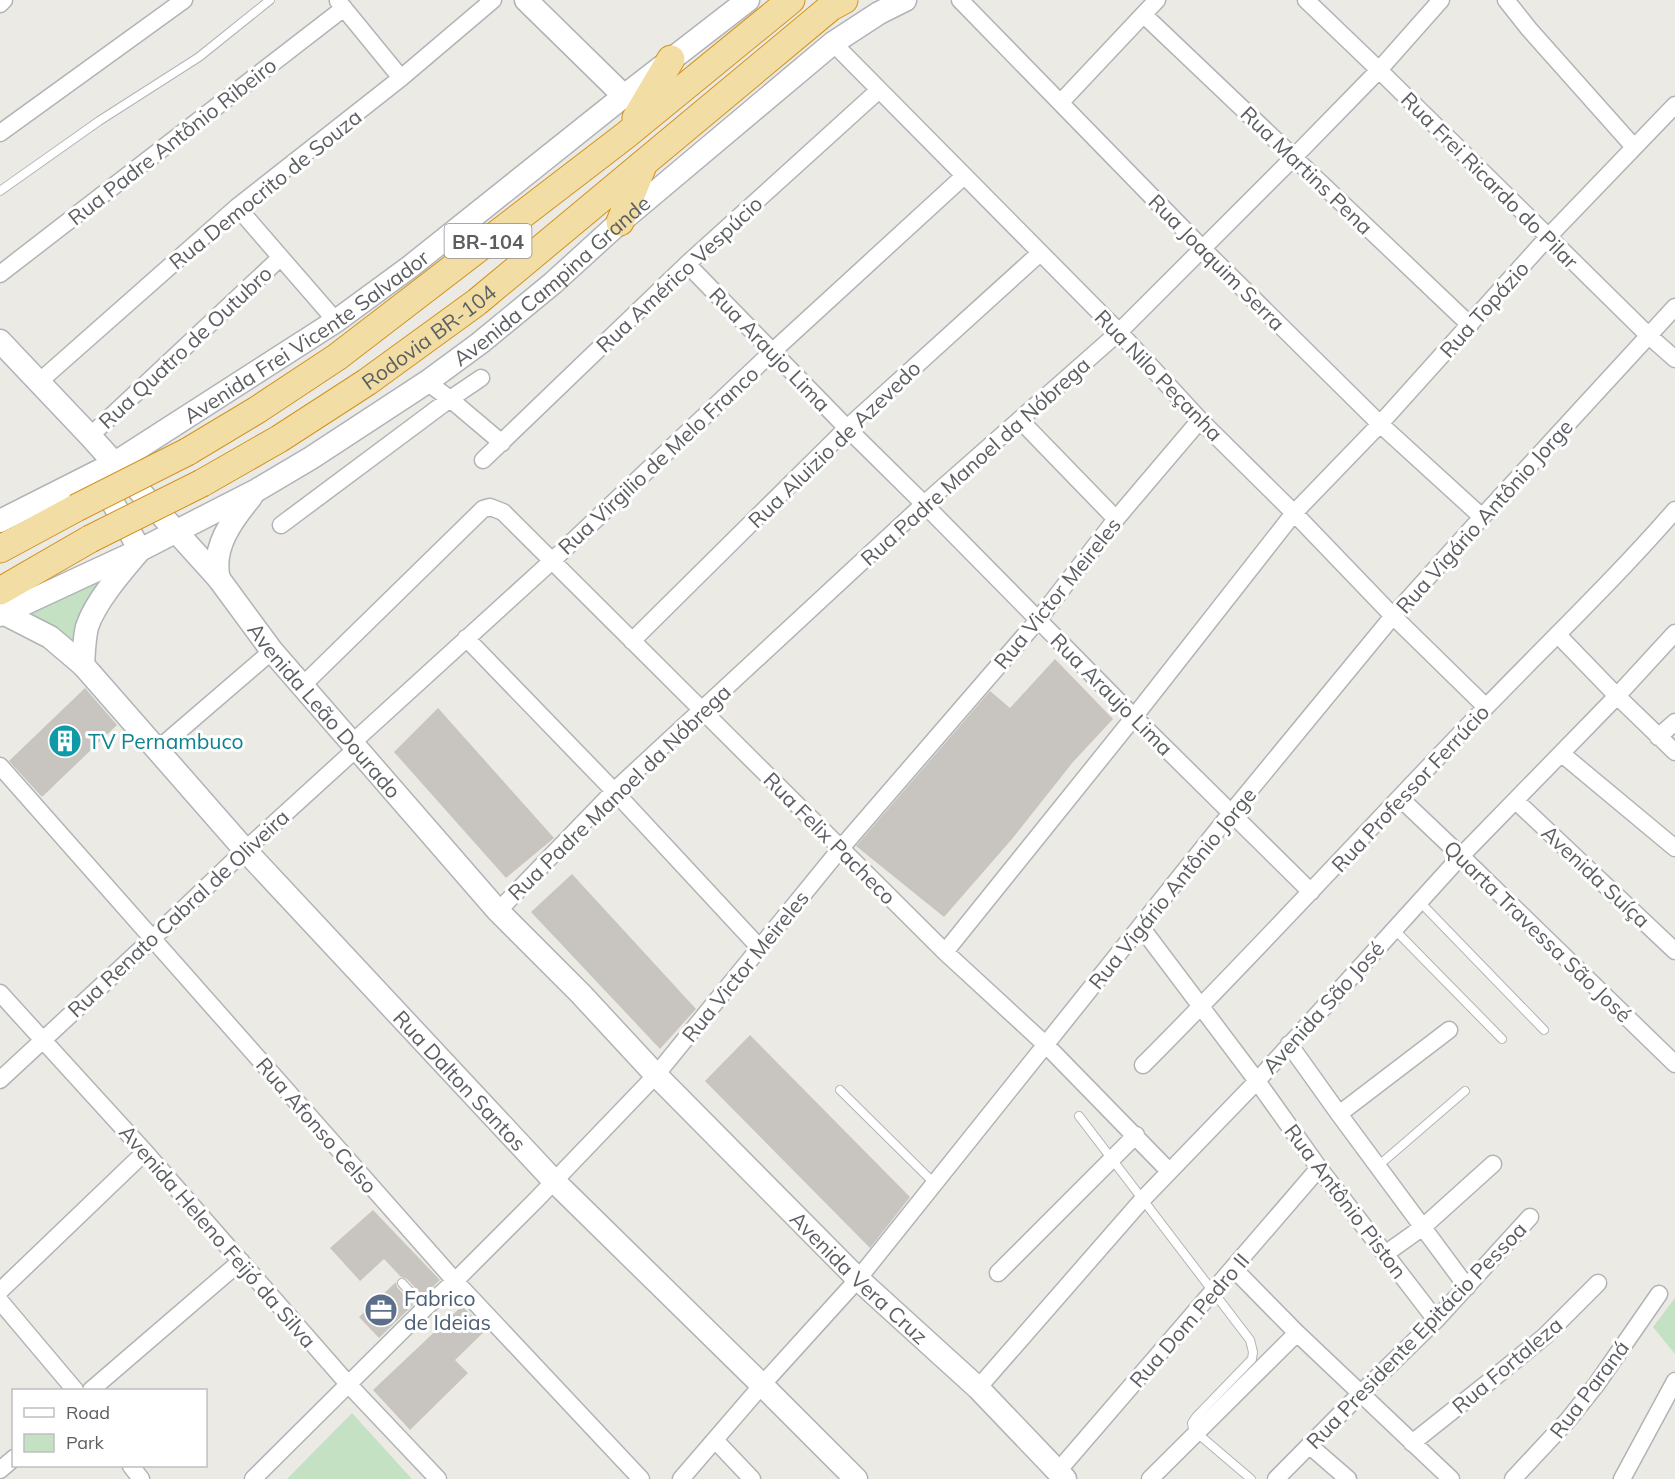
<svg xmlns="http://www.w3.org/2000/svg" width="1675" height="1479" font-family="Mulish,sans-serif">
	<style>
		.green { fill: #c4e1c3 }
		.building { fill: #c8c5c0 }
		.lines { fill: none; stroke-linecap: round; stroke-linejoin: round }
		.service-casing { stroke: #b1b4b7; stroke-width: 10 }
		.minor-casing { stroke: #b1b4b7; stroke-width: 19 }
		.secondary-casing { stroke: #b0b3b7; stroke-width: 25 }
		.trunk-casing { stroke: #d4921c; stroke-width: 29 }
		.service { stroke: #fff; stroke-width: 8 }
		.minor { stroke: #fff; stroke-width: 16 }
		.secondary { stroke: #fff; stroke-width: 22 }
		.trunk { stroke: #f2dea4; stroke-width: 27 }
		.trunk-bridge-casing { stroke: #d4921c; stroke-width: 29; stroke-linecap: butt }
		.trunk-bridge { stroke: #f2dea4; stroke-width: 27 }
		.labels { text-anchor: middle; dominant-baseline: central; stroke-width: 6; stroke-linejoin: round; paint-order: stroke }
		.shield { fill: #fff; stroke: #8d8f91; stroke-width: 1.5 }
		.shield-label { font-size: 20px; font-weight: bold; fill: #5c5f62 }
		.street-label { font-size: 21px; fill: #5c5f62; stroke: #fff }
		.culture-label { font-size: 21px; fill: #0d838f; stroke: #fff; text-anchor: start }
		.service-label { font-size: 21px; fill: #4e5e75; stroke: #fff; text-anchor: start }
	</style>
	<rect width="100%" height="100%" fill="#eceae4"/>
	<path class="green" d="M126,559L81,659L11,613Z
		M1675,1298V1354L1653,1327Z
		M352,1413L412,1479H287Z"/>
	<path class="building" d="M1055,659L1113,719L1073,762L1012,839L944,917L856,846L990,691L1010,708Z
		M85,688L117,725L42,797L9,761Z
		M438,708L554,838L506,878L394,752Z
		M572,874L696,1009L660,1049L531,912Z
		M750,1035L910,1197L870,1248L705,1081Z
		M373,1210L440,1280L423,1296L407,1279L401,1277L384,1259L360,1281L330,1248Z
		M396,1282L397,1287L413,1305L379,1338L359,1317Z
		M462,1306L486,1330L455,1360L468,1373L410,1430L373,1390Z"/>
	<g class="lines">
		<defs>
			<path id="service" d="M0,191L99,121L199,57L270,0
				M1419,901L1544,1030
				M1394,929L1502,1039
				M840,1090L935,1184
				M1079,1116L1250,1340L1253,1352L1252,1359L1196,1417L1192,1423L1193,1429L1197,1433L1251,1479
				M1378,1166L1465,1091
				M402,1283L425,1308"/>
			<path id="minor" d="M960,0L1203,249L1380,424L1482,517
				M1306,0L1379,70L1649,336L1675,359
				M1506,0L1529,29L1634,147
				M338,1L401,78
				M0,4L4,0
				M1144,15L1470,325
				M833,43L1119,332L1200,420L1294,513L1393,616L1486,707
				M1061,102L1157,0
				M0,133L184,0
				M237,207L336,321
				M687,264L847,428L924,504L1134,717L1311,892
				M0,274L344,8
				M40,381L237,207L401,78L493,0
				M427,382L450,399L502,443
				M1020,420L1116,519
				M90,436L280,258
				M483,460L687,264L879,90
				M281,525L450,399L481,378
				M1558,635L1617,696L1675,752
				M466,638L614,791L759,947
				M632,641L847,428L1040,253
				M302,686L483,509L490,507L503,512L945,952L1046,1045L1169,1171
				M1658,737L1675,722
				M352,743L553,560L772,352L964,176
				M158,749L272,651
				M1562,754L1675,848
				M0,766L455,1281L641,1479
				M1400,798L1461,856L1675,1064
				M1516,801L1675,951
				M498,911L614,791L924,504L1119,332L1293,158L1379,70L1441,0
				M1141,927L1257,1081L1319,1168L1436,1320
				M945,952L1134,717L1294,513L1380,424L1548,237L1675,105
				M0,993L145,1152L349,1385L438,1479
				M1289,1044L1339,1114L1467,1287
				M1143,1065C1260,948 1371,826 1486,707C1549,642 1615,579 1675,510
				M0,1080L153,938L245,850L357,748
				M1339,1114L1449,1030
				M1385,1254L1423,1227L1493,1164
				M1233,1268L1297,1333L1451,1479
				M998,1273L1136,1135
				M0,1291L145,1152
				M0,1301L75,1390
				M978,1388L1143,1199L1257,1081L1461,856L1617,696L1675,633
				M91,1390L241,1261
				M715,1440L752,1479
				M1412,1443L1490,1381L1545,1336L1598,1283
				M1310,1446L1348,1479
				M131,1466L141,1479
				M0,1470L14,1458
				M1058,1471L1319,1168
				M253,1479L425,1308L455,1281L536,1200L656,1075L841,848L1038,620L1116,519L1200,420
				M681,1479L762,1385L858,1279L1231,813L1393,616L1482,517L1675,307
				M1150,1479L1297,1333
				M1276,1479L1360,1394L1436,1320L1530,1217
				M1513,1479L1568,1420L1596,1385L1659,1294
				M1622,1479L1675,1381"/>
			<g id="secondary">
				<path d="M526,0L624,96"/>
				<path id="s1" d="M0,341L90,436L219,579L272,651L498,911L580,993L656,1075L858,1279L978,1388L1065,1479"/>
				<path id="s2" d="M0,521L115,463L336,321L411,266L624,96L748,0"/>
				<path d="M219,579C211,548 232,520 251,497"/>
				<path id="s3" d="M3,613L50,637L83,665L245,850L554,1181L762,1385L856,1479"/>
				<path id="s4" d="M0,615L140,550L257,490L311,458L427,382L480,343L553,283L620,222L833,43L879,13L905,0"/>
				<path d="M83,665C84,652 84,639 87,627C95,602 122,571 140,550L98,477"/>
			</g>
			<g id="trunk">
				<path d="M636,118L671,59"/>
				<path d="M620,222L642,168"/>
				<path d="M187,452L257,410L337,357L626,135L791,0"/>
				<path id="s5" d="M202,483L279,439L367,382L477,302L831,7L844,0"/>
				<path d="M0,549L76,508"/>
				<path d="M0,591L90,539"/>
			</g>
		</defs>
		<use href="#service" class="service-casing"/>
		<use href="#minor" class="minor-casing"/>
		<use href="#secondary" class="secondary-casing"/>
		<use href="#trunk" class="trunk-casing"/>
		<use href="#service" class="service"/>
		<use href="#minor" class="minor"/>
		<use href="#secondary" class="secondary"/>
		<use href="#trunk" class="trunk"/>
		<defs>
			<path id="trunk-bridge" d="M76,508L187,452
				M90,539L202,483"/>
		</defs>
		<use href="#trunk-bridge" class="trunk-bridge-casing"/>
		<use href="#trunk-bridge" class="trunk-bridge"/>
	</g>
	<defs>
		<symbol id="building-disc" viewBox="-11 -11 22 22"><circle r="9.5" fill="#0f9aa8" stroke="#fff"/><path d="M-4-6H4V6H1V3H-1V6H-4ZM-2.5-4.3h1.7v1.8h-1.7ZM.8-4.3h1.7v1.8H.8ZM-2.5-1h1.7V.8h-1.7ZM.8-1h1.7V.8H.8Z" fill="#fff"/></symbol>
		<symbol id="office-disc" viewBox="-11 -11 22 22"><circle r="9.5" fill="#5c6f8a" stroke="#fff"/><path d="M-6-3h4V-5.5h4V-3h4V5H-6ZM-1-4.5V-3h2v-1.5ZM-6 0V1H6V0Z" fill="#fff"/></symbol>
	</defs>
	<g fill-rule="evenodd">
		<use href="#building-disc" x="46" y="722" width="38" height="38"/>
		<use href="#office-disc" x="362" y="1291" width="38" height="38"/>
	</g>
	<g class="labels">
		<rect class="shield" x="444.5" y="224" width="87" height="34" rx="4.5"/>
		<g class="shield-label">
			<text x="488" y="241">BR-104</text>
		</g>
		<g class="street-label">
			<text transform="translate(172 141) rotate(-38)">Rua Padre Antônio Ribeiro</text>
			<text transform="translate(1307 170) rotate(44)">Rua Martins Pena</text>
			<text transform="translate(1490 180) rotate(45)">Rua Frei Ricardo do Pilar</text>
			<text transform="translate(265 189) rotate(-39)">Rua Democrito de Souza</text>
			<text transform="translate(1217 262) rotate(45)">Rua Joaquim Serra</text>
			<text transform="translate(679 274) rotate(-43)">Rua Américo Vespúcio</text>
			<text stroke="none"><textPath href="#s4" startOffset="648">Avenida Campina Grande</textPath></text>
			<text transform="translate(1484 309) rotate(-48)">Rua Topázio</text>
			<text stroke="none"><textPath href="#s2" startOffset="358">Avenida Frei Vicente Salvador</textPath></text>
			<text stroke="none"><textPath href="#s5" startOffset="270">Rodovia BR-104</textPath></text>
			<text transform="translate(185 347) rotate(-43)">Rua Quatro de Outubro</text>
			<text transform="translate(770 349) rotate(46)">Rua Araujo Lima</text>
			<text transform="translate(1159 375) rotate(46)">Rua Nilo Peçanha</text>
			<text transform="translate(834 444) rotate(-44)">Rua Aluizio de Azevedo</text>
			<text transform="translate(658 460) rotate(-43)">Rua Virgilio de Melo Franco</text>
			<text transform="translate(975 461) rotate(-42)">Rua Padre Manoel da Nóbrega</text>
			<text transform="translate(1484 516) rotate(-48)">Rua Vigário Antônio Jorge</text>
			<text transform="translate(1057 593) rotate(-51)">Rua Victor Meireles</text>
			<text transform="translate(1112 694) rotate(45)">Rua Araujo Lima</text>
			<text stroke="none"><textPath href="#s1" startOffset="492">Avenida Leão Dourado</textPath></text>
			<text transform="translate(1410 788) rotate(-47)">Rua Professor Ferrúcio</text>
			<text transform="translate(619 792) rotate(-44)">Rua Padre Manoel da Nóbrega</text>
			<text transform="translate(830 838) rotate(45)">Rua Felix Pacheco</text>
			<text transform="translate(1596 876) rotate(43)">Avenida Suíça</text>
			<text transform="translate(1172 888) rotate(-51)">Rua Vigário Antônio Jorge</text>
			<text transform="translate(178 913) rotate(-43)">Rua Renato Cabral de Oliveira</text>
			<text transform="translate(1538 931) rotate(44)">Quarta Travessa São José</text>
			<text transform="translate(745 966) rotate(-51)">Rua Victor Meireles</text>
			<text transform="translate(1323 1007) rotate(-48)">Avenida São José</text>
			<text stroke="none"><textPath href="#s3" startOffset="657">Rua Dalton Santos</textPath></text>
			<text transform="translate(317 1125) rotate(49)">Rua Afonso Celso</text>
			<text transform="translate(1346 1201) rotate(53)">Rua Antônio Piston</text>
			<text transform="translate(218 1236) rotate(49)">Avenida Heleno Feijó da Silva</text>
			<text stroke="none"><textPath href="#s1" startOffset="1272">Avenida Vera Cruz</textPath></text>
			<text transform="translate(1189 1320) rotate(-49)">Rua Dom Pedro II</text>
			<text transform="translate(1416 1335) rotate(-46)">Rua Presidente Epitácio Pessoa</text>
			<text transform="translate(1507 1365) rotate(-40)">Rua Fortaleza</text>
			<text transform="translate(1589 1389) rotate(-53)">Rua Paraná</text>
		</g>
		<g class="culture-label">
			<text x="88" y="741">TV Pernambuco</text>
		</g>
		<g class="service-label">
			<text x="404" y="1298">Fabrico<tspan x="404" dy="24">de Ideias</tspan></text>
		</g>
	</g>
	<rect x="12" y="1389" width="195" height="78" fill="#ffffff" stroke="#bebfc0" stroke-width="1.5"/>
	<rect x="24" y="1408" width="30" height="9" fill="#ffffff" stroke="#bebfc0" stroke-width="1.5"/>
	<text x="66" y="1419" font-size="18" fill="#5c5f62">Road</text>
	<rect x="24" y="1434" width="30" height="18" fill="#c4e1c3" stroke="#bebfc0" stroke-width="1.5"/>
	<text x="66" y="1449" font-size="18" fill="#5c5f62">Park</text>
</svg>
